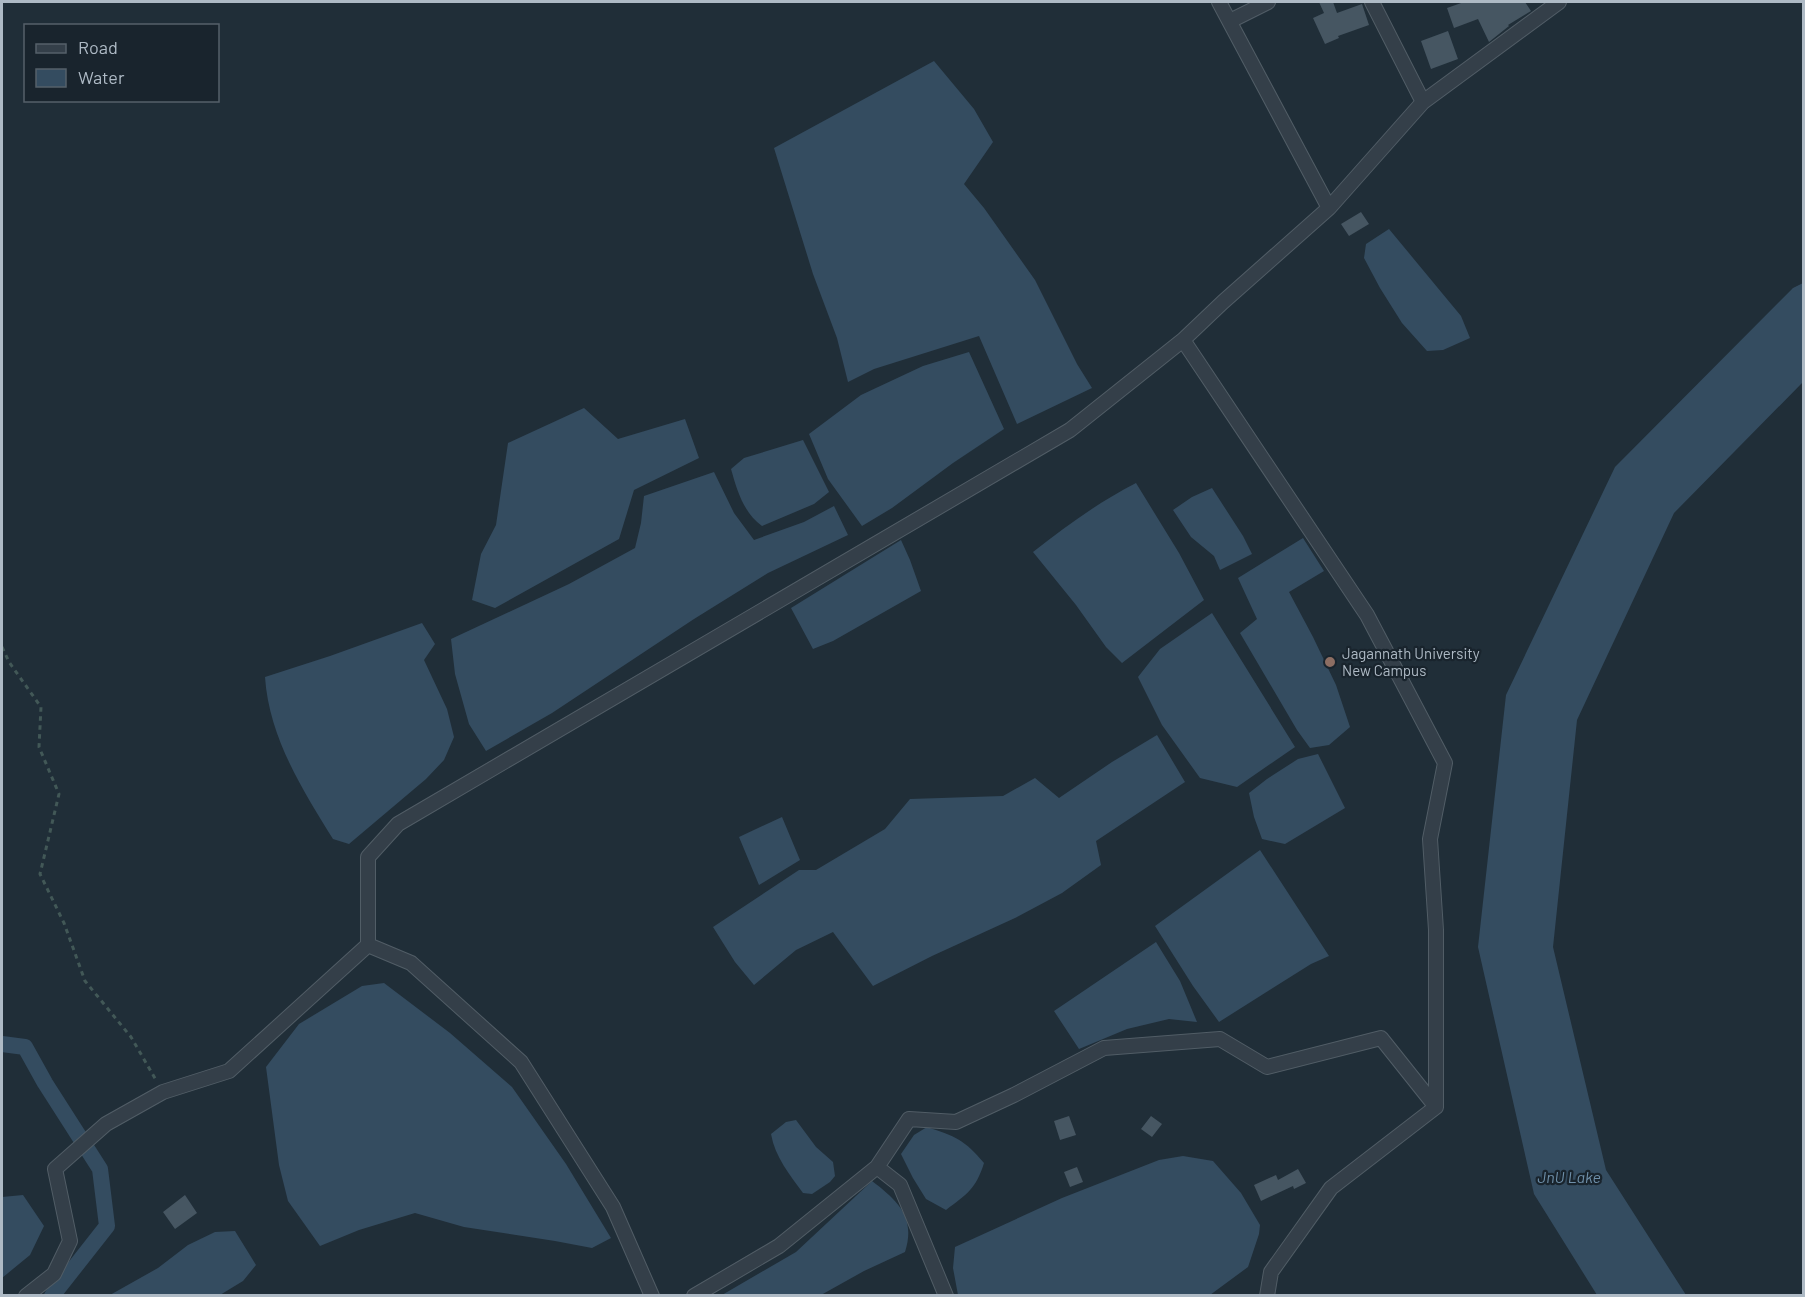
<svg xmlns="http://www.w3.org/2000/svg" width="1805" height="1297" font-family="Barlow,sans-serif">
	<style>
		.water { fill: #344c60 }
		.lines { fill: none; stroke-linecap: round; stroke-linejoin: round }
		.canal { stroke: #344c60; stroke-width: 16 }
		.building { fill: #465662 }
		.minor-casing { stroke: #515d66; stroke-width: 16 }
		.path { stroke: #425857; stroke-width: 3; stroke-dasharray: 4.5 4.5; stroke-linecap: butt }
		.minor { stroke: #343f49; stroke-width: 14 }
		.education-dot { fill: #8d6e63; stroke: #19242d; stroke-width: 2 }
		.labels { text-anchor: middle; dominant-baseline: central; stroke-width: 4.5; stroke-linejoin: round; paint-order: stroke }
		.poi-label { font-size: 15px; fill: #aebac5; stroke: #19242d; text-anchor: start }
		.water-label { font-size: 16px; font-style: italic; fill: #6f90aa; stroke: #19242d }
	</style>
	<rect width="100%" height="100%" fill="#202e38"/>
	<path class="water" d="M934,61L974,109L993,142L964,184L984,208L1035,280L1077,364L1092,388L1017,424L979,336L874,369L848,382L837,338L813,274L774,148Z
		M1389,229L1461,316L1470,338L1443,350L1427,351L1402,323L1380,288L1364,258L1366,244Z
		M1803,283V382L1674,513L1577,720L1553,947L1606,1170L1686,1295H1597L1534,1194L1478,947L1506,695L1615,467L1793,288Z
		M969,352L1004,429L953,463L892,508L862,526L828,479L809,434L861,395L923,366Z
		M584,408L618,439L685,419L699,458L634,490L619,539L495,608L472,600L481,554L496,525L508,443Z
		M803,440L829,492L814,504L762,526C743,512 737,490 731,469L744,458Z
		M714,472L734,513L754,540L804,522L834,506L848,535L768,573L694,619L552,713L486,751L469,724L455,674L451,639L569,584L635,548L641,523L644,496Z
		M1136,483L1179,553L1204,600L1122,663L1106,647L1076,605L1033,552C1066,526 1099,502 1136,483Z
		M1212,488L1243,536L1252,554L1220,570L1214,556L1191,537L1173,510L1192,497Z
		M1303,538L1324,571L1289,592L1313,637L1336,685L1350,727L1329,745L1310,748L1297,730L1240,633L1257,619L1238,578Z
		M901,540L910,560L921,591L833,641L813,649L791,608Z
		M1212,613L1295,747L1237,787L1200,778L1162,725L1138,677L1160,649Z
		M422,623L435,644L424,660L447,709L454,737L444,760L426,779L349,844L333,839C302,789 269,737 265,677L330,656Z
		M1157,735L1185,782L1096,841L1101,865L1062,893L1015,918L932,956L873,986L833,932L796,950L754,985L735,962L713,927L799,870H816L885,829L910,799L1003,796L1035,778L1059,798L1112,762Z
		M1318,754L1345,808L1285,844L1262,839L1254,817L1249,793L1267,779L1298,759Z
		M782,817L800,860L759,885L739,837Z
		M1260,850L1329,956L1311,964L1219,1022L1193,986L1155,926Z
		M1156,942L1180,981L1197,1022L1169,1019L1127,1029L1079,1049L1054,1011Z
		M384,983L450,1033L512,1087L566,1164L611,1238L592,1248L555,1241L464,1227L415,1213L359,1230L320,1246L288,1201L279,1165L266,1067L299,1024L362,986Z
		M796,1120L816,1147L833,1162L835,1176L830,1182L812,1194L803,1193C790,1175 775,1157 771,1134L786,1122Z
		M927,1127C955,1136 965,1140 984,1163C976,1189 967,1194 946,1210L926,1199L913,1178L901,1154L914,1135Z
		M1183,1156L1213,1161L1241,1193L1260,1225L1259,1234L1248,1267L1210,1295H958L953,1268L955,1247L1062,1198L1159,1160Z
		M872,1181C898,1201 916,1217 905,1252L864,1271L821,1295H722L796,1252Z
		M23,1195L44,1226L30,1255L2,1278V1197Z
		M235,1231L256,1265L243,1281L220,1295H110L158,1268L188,1245L215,1232Z"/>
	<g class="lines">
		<path class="canal" d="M2,1044L25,1047L45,1083L100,1169L107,1226L52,1296"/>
	</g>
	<path class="building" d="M1319,2H1333L1337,13L1362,4L1369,25L1338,36L1339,38L1325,44L1313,18L1324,13Z
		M1464,2H1525L1531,11L1508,25L1509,26L1489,42L1478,19L1454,28L1447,8Z
		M1448,31L1458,59L1431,69L1421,41Z
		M1361,212L1369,224L1349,236L1341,224Z
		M1069,1116L1076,1135L1060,1140L1054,1121Z
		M1151,1116L1162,1124L1152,1137L1141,1129Z
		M1077,1167L1083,1182L1070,1187L1064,1172Z
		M1298,1169L1306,1183L1294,1189L1293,1186L1261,1201L1254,1185L1276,1175L1278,1180Z
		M185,1195L197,1213L175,1229L163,1212Z"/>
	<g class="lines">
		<defs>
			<path id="minor" d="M1219,2L1329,208
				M1372,2L1423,102
				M1230,21L1268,2
				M1183,340L1367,615L1445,763L1430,839L1436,930V1107
				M368,945L411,963L521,1062L613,1207L652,1296
				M877,1167L909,1119L956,1122L1014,1095L1104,1048L1220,1039L1267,1067L1381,1038L1436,1107
				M26,1296L54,1274L70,1241L55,1169L106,1124L163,1092L229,1071L368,945V857L398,824L1070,430L1183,340L1223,302L1329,208L1423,102L1559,2
				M694,1296L779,1246L877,1167L900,1185L946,1296
				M1267,1296L1271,1272L1331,1188L1436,1107"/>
		</defs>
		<use href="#minor" class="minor-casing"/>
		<path class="path" d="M2,647L9,662L41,707L39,747L59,794L40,874L64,923L85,981L131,1037L156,1080"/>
		<use href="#minor" class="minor"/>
	</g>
	<circle class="education-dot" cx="1330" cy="662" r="6"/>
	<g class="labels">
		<g class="poi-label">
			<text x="1342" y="653">Jagannath University<tspan x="1342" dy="17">New Campus</tspan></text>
		</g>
		<g class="water-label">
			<text x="1569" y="1176">JnU Lake</text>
		</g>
	</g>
	<rect width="1805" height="1297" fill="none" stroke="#aebac5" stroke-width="6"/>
	<rect x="24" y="24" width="195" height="78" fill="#19242d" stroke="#55606a" stroke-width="1.5"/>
	<rect x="36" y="44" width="30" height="9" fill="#343f49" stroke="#55606a" stroke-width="1.5"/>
	<text x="78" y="54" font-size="18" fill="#aebac5">Road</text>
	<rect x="36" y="69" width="30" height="18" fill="#344c60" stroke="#55606a" stroke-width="1.5"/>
	<text x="78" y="84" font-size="18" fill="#aebac5">Water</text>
</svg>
